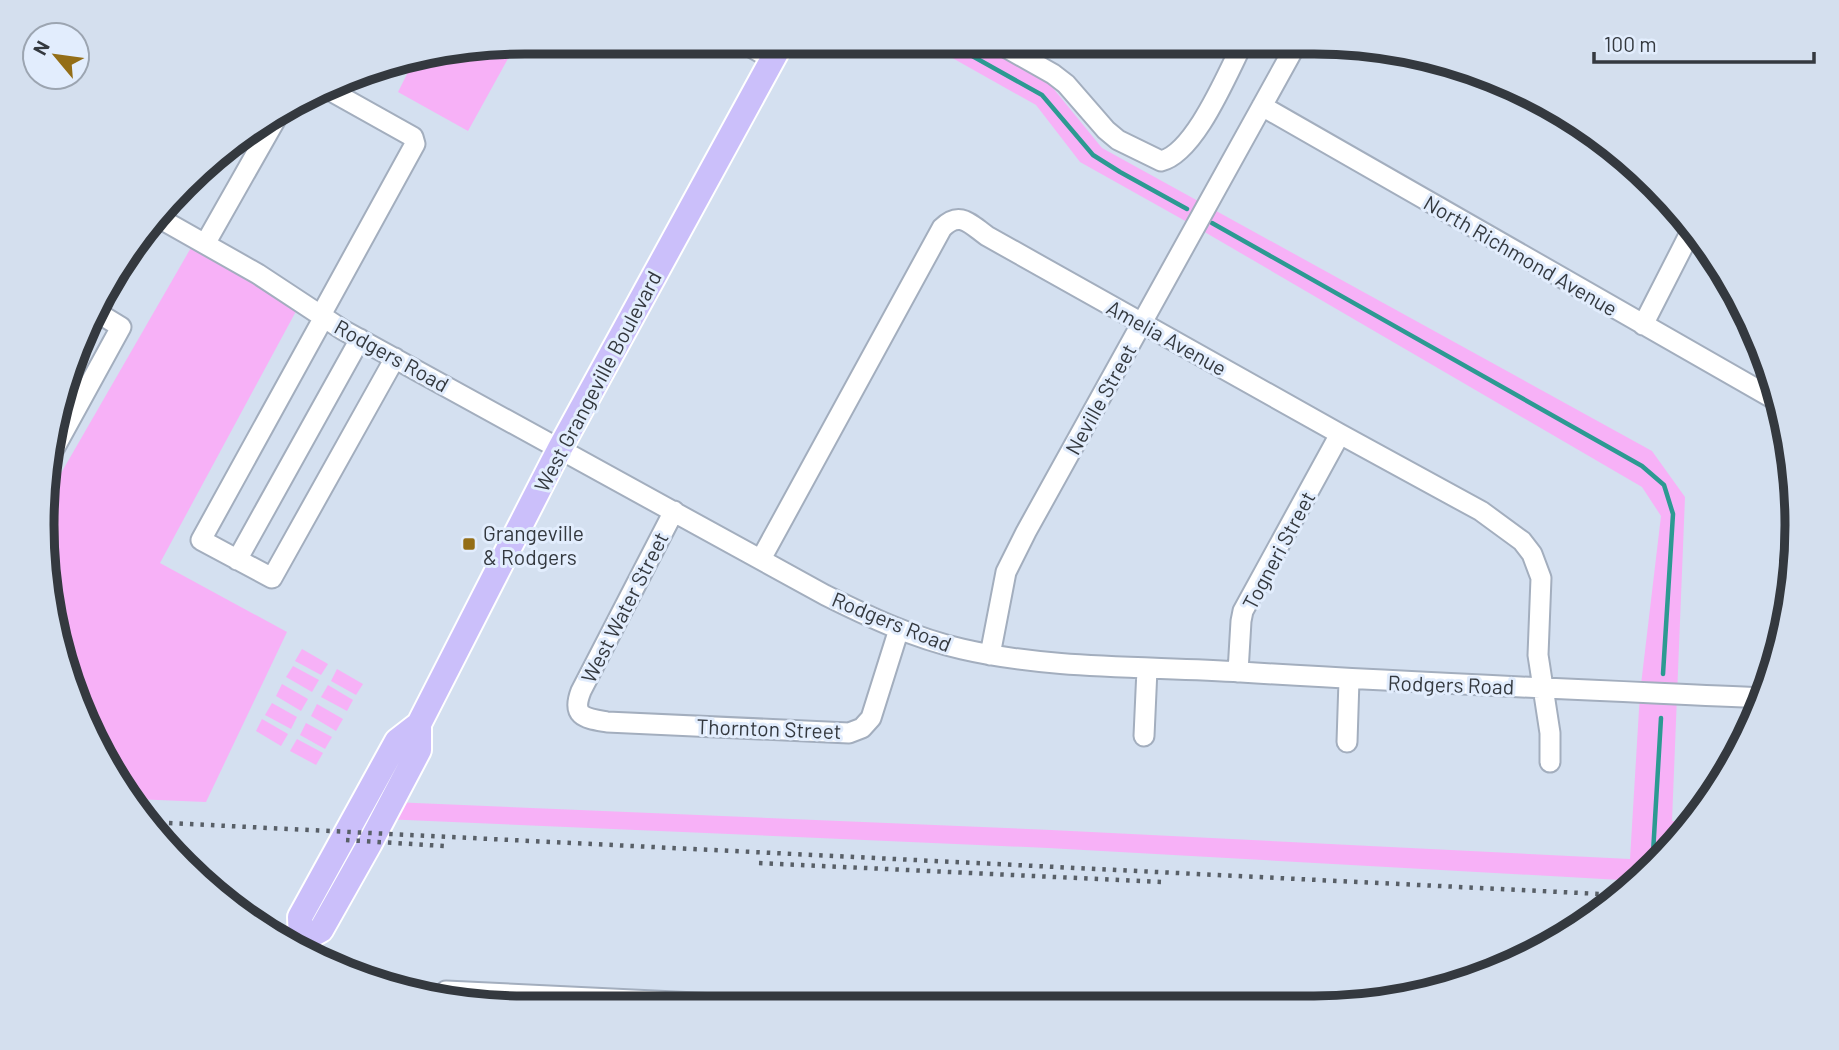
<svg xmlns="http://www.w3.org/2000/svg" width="1839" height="1050" font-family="Barlow,sans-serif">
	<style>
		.green { fill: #f7b1f7 }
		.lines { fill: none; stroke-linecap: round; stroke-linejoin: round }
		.stream { stroke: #2c9a92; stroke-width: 4.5 }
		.minor-casing { stroke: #a3aebe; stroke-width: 23 }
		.major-casing { stroke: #fff; stroke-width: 28 }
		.minor { stroke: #fff; stroke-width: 19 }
		.major { stroke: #cbbffa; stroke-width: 24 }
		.rail { stroke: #585f67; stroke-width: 4.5; stroke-dasharray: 3.5 7; stroke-linecap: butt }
		.poi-dot { fill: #946e17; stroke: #e2edfd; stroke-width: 2.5 }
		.labels { text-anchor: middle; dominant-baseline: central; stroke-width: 6; stroke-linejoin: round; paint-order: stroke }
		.street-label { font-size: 21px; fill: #34393f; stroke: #e2edfd }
		.poi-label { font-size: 21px; fill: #34393f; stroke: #e2edfd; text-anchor: start }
		.rim { fill: none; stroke: #34393f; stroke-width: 9 }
	</style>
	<rect width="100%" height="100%" fill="#d4e0f0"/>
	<path class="green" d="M924,42L981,43L1048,82L1102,148L1652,451L1685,497L1672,821L1690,822L1656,866L1638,881L1048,848L383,819L301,941L397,741L392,802L1051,830L1630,859L1640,693L1661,516L1642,487L1196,227L1080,162L1036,105Z
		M516,44L468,131L398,92L414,60Z
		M196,239L301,302L160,563L287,632L206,802L134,799L79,709L43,556L49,494Z
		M302,649L328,664L321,675L295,661Z
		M293,666L319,680L312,692L286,677Z
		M337,669L363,684L356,695L331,681Z
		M282,684L308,699L301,711L276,696Z
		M328,685L353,700L347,711L321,697Z
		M272,703L297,717L291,729L265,715Z
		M317,704L343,719L336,731L311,716Z
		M262,719L288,734L281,746L256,731Z
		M306,723L332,737L325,749L300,735Z
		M297,739L323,753L316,765L290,751Z"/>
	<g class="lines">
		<path class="stream" d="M949,43L1042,95L1093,155L1120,172L1187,209
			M1212,223L1642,466L1664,485L1673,514L1663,674
			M1652,870L1661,718"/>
		<defs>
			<path id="minor" d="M742,42L772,59
				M998,43L1053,74L1066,84L1106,130L1118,140L1161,161C1195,153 1227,74 1243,43
				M1262,106L1781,403
				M159,218L258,274L343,330L825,595C869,617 914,638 962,649C1053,670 1148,666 1241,672C1415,683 1589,690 1763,698
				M205,244L277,117
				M321,315L415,144L413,137L329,90
				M324,317L201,540L272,578L395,358
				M1643,325L1693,227
				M54,449L121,327L98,313
				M674,511L581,691C571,717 585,718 607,722L849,733L862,728L871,718L899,629
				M761,559L942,228C960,210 970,224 987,236L1340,434L1481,511L1522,541L1532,554L1541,578L1538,655L1550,733V762
				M237,560L360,339
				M1791,595L1794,557
				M990,655L1006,572L1026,532L1297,43
				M1238,672L1241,621L1243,611L1340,434
				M1144,736L1147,669
				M1347,742L1349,680
				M442,997L446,991L759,1006"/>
			<path id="major" d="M301,941L300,917L397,741L419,724L560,448L782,42
				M296,949L301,941L321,930L370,843L419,750V724"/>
		</defs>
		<use href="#minor" class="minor-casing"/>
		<use href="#major" class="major-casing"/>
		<use href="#minor" class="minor"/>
		<use href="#major" class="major"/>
		<path class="rail" d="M148,822L1621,895
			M346,840L444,846
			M759,863L1161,882"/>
	</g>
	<rect class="poi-dot" x="462" y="537" width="14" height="14" rx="3.5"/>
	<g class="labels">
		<g class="street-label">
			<text transform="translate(1521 255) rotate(30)">North Richmond Avenue</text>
			<text transform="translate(1167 337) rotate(29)">Amelia Avenue</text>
			<text transform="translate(392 355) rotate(29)">Rodgers Road</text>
			<text transform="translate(597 381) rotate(-62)">West Grangeville Boulevard</text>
			<text transform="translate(1100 399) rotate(-61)">Neville Street</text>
			<text transform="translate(1278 550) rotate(-62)">Togneri Street</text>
			<text transform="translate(624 607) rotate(-63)">West Water Street</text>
			<text transform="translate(892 621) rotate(22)">Rodgers Road</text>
			<text transform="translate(1451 684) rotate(2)">Rodgers Road</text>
			<text transform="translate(769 728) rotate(2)">Thornton Street</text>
		</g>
		<g class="poi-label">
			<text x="483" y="532">Grangeville<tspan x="483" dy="24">&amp; Rodgers</tspan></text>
		</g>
	</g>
	<path d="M0 0H1839V1050H0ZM525 54H1314A471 471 0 0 1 1785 525V525A471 471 0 0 1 1314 996H525A471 471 0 0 1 54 525V525A471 471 0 0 1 525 54Z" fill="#d4dfee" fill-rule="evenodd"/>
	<path class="rim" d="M525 54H1314A471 471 0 0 1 1785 525V525A471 471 0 0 1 1314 996H525A471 471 0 0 1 54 525V525A471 471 0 0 1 525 54Z"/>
	<g transform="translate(56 56) rotate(299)"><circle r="33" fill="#e2edfd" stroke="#9ca5b1" stroke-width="2"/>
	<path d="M0-5L12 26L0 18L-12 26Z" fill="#946e17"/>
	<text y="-10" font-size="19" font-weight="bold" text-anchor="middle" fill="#34393f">N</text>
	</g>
	<path d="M1594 52v10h220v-10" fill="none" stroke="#34393f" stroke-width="3.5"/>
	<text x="1604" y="52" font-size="21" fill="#34393f" stroke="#e2edfd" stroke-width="5" paint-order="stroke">100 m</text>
</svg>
